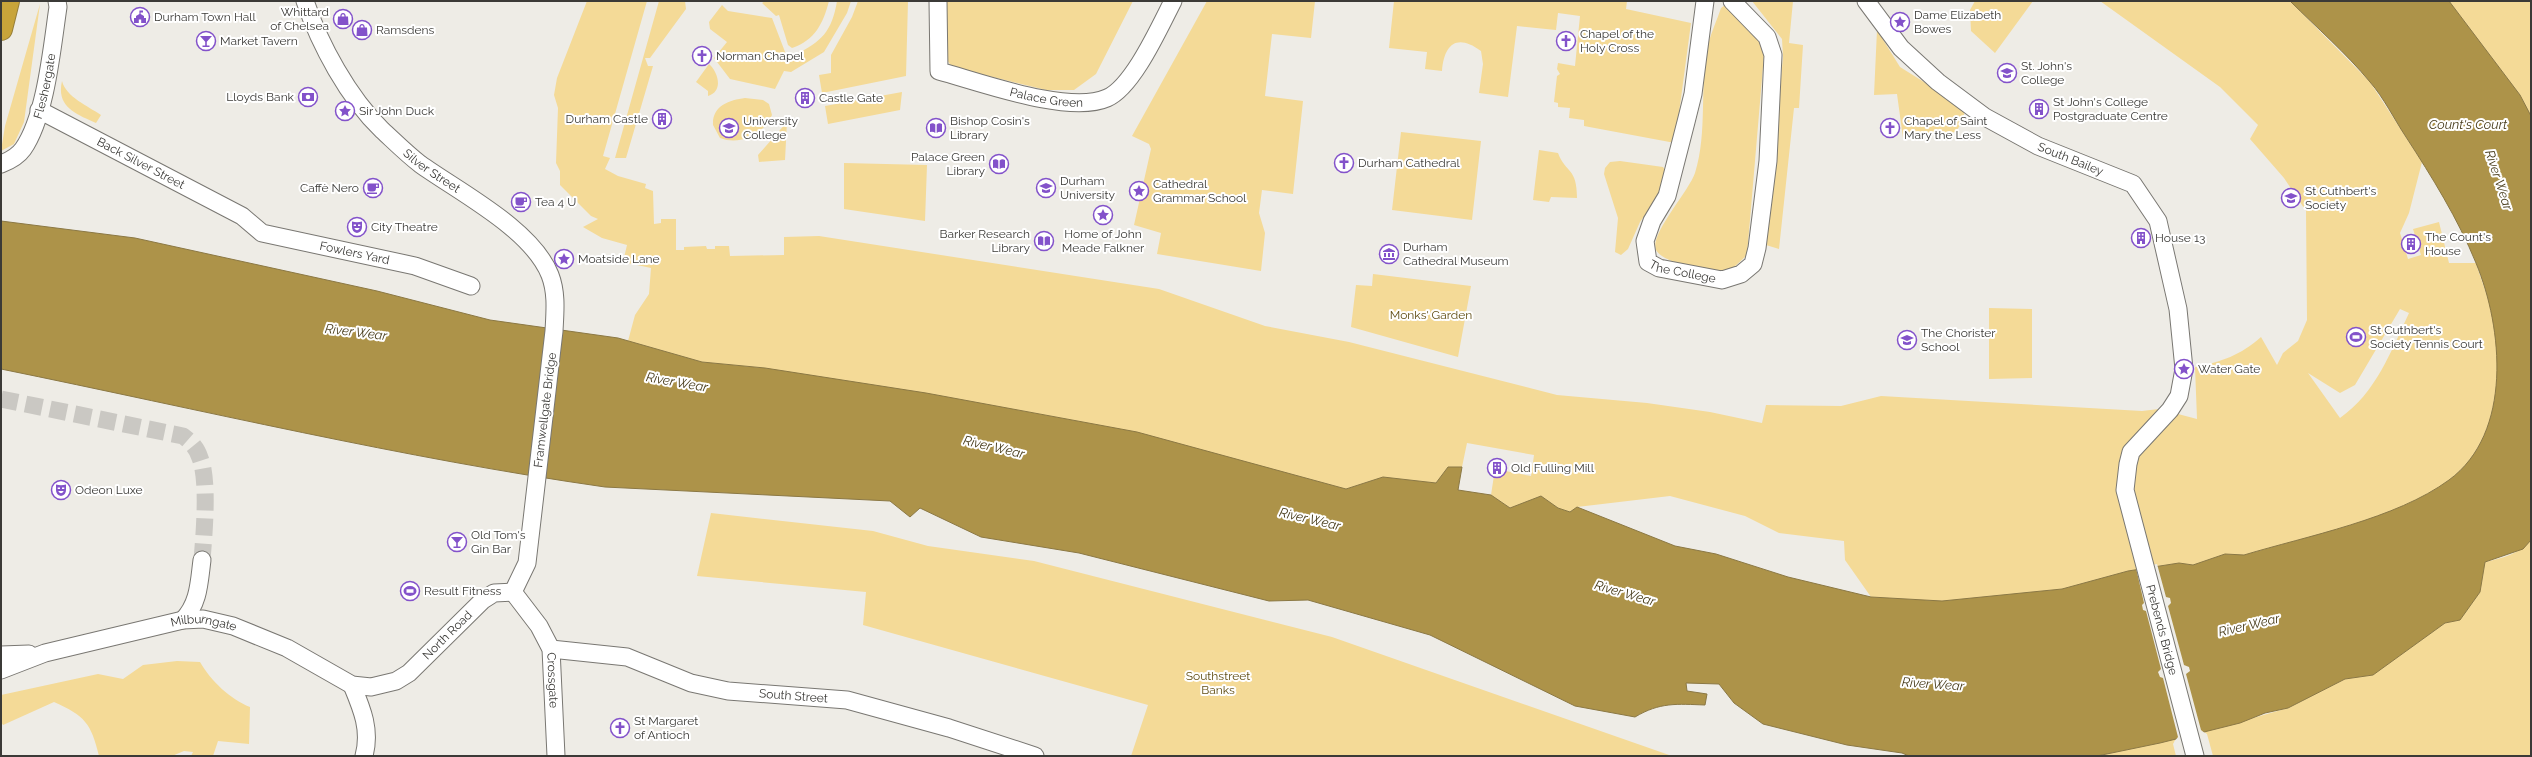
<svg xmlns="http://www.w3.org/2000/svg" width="2532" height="757" font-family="Raleway,sans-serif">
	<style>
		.green { fill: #f4da97; fill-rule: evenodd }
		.water { fill: #ad9349; stroke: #8b7844 }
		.pier { fill: #eeece6 }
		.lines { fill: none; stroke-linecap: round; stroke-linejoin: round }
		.street-tunnel { stroke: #cac8c3; stroke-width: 17; stroke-dasharray: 17 8; stroke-linecap: butt }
		.street-casing { stroke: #797772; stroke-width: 19 }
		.highway-casing { stroke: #977f39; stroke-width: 24 }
		.street { stroke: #fff; stroke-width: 17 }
		.highway { stroke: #c8a43a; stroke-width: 22 }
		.labels { text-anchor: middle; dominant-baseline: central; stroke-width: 4; stroke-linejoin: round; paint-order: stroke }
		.poi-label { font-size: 12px; fill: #3b3a37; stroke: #fff; text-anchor: start }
		.street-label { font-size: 12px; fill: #3b3a37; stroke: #fff }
		.park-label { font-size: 12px; fill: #604d13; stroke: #fff }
		.water-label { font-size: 13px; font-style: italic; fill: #473b1a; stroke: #fff }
	</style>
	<rect width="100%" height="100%" fill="#eeece6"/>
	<path class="green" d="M587,1H647L603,156L610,158L605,169L618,176L646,184L645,188L653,191L654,224L661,223V219H676V250H684V247L706,246L707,249H715V246H729L730,256L784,255V237L819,236L1159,289L1265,326L1349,342L1557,395L1647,403L1710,412L1762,423L1766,405L1841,406L1881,396L2142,411L2159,409L2197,419L2195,367C2221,362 2241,355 2261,337L2277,365L2283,353L2298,341L2307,320L2306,211L2284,178L2250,139L2258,125L2220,87L2100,1H2290L2370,82L2422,162L2409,213L2400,233L2408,259L2421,255L2413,229L2439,222L2449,263H2476C2481,280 2489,298 2492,316C2504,371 2498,444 2449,480C2396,519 2307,536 2244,555L2225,554L2193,565L2179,563L2128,571L2062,589L1942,601L1871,597L1845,560L1844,541L1779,533L1745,516L1670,496L1577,507L1570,512L1558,508L1541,496L1510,508L1491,495L1495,469L1531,476L1534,455L1467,443L1462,467H1448L1436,483L1383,477L1346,489L1283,472L765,368L702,362L628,341L635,315L649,294L651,268L623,262L627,245L602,238L583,227L598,219L591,216L560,185V171L556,163L558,108L554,95L557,78ZM2400,309L2409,313C2391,351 2376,393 2340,418L2308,373L2340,393L2355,385Z
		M659,1H685L686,9L650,58H645L648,66H653L626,158H615Z
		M765,1H829C823,24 815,40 792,48L788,45L779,15L776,16L762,3Z
		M837,1H851L847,13L824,52L791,72L784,71L775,89L730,79L714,58L727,42L710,29L709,22L722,5L728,11L772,18L787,57L791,56L793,60L796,59L794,55C822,42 832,31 837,1Z
		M858,1H908L906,76L822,93L819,75L831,73V55L852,17Z
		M944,1H1133L1096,74L1074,90H1046L952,67L944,56Z
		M1207,1H1315L1311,38L1272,34L1265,96L1303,101L1293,194L1262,190L1259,213L1265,233L1261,271L1157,254L1161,233L1134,225L1151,149L1149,144L1132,136Z
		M1394,1H1627L1626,9L1691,23L1675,143L1584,126V120L1569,118L1570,108L1558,107V103L1554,102L1557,76L1560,74L1557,69L1558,63L1575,66L1580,16L1558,13L1556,30L1517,26L1508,97L1479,93L1483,64L1481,51C1457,33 1444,44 1442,71L1425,69L1427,52L1389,48Z
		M1752,1H1793L1789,43L1803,45L1799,108H1794L1779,249L1766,245L1783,57L1782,39Z
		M1975,1H2033L1995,53L1971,31L1970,10Z
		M2449,1H2531V116L2520,95Z
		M40,4L24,122L14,144L1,151L5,126Z
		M1725,5L1762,42L1764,55L1747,255L1730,271C1714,272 1664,265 1656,250C1649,235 1689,191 1695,173C1708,132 1699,87 1708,45C1711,33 1717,20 1721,8Z
		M1877,30L1900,67L1964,107V118L1956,132L1903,138L1897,94L1874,95Z
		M709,64C718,72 724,91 708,96V91L696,82Z
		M62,81C66,97 88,106 101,115L96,123C76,114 56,107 62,81Z
		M902,92L900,110L828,124L825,106Z
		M745,98L763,100L769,104L772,115C764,134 740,146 720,138L713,125C712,106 729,100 745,98Z
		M787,122L785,160L759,162L758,155Z
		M1401,132L1481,141L1472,220L1392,210Z
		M1539,150L1558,153C1566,174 1577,167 1577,198L1551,197L1549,202L1533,200Z
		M1620,161L1663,167L1668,175L1667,184L1640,222L1628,249L1621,255L1615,252L1618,218L1604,174L1605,168L1610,162Z
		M844,163L927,165L925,221L844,209Z
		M1373,274L1471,286L1458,357L1351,327L1356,285L1372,286Z
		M1989,308L2032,309V378L1989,379Z
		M711,513L873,531L928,546L1034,561L1332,637L1672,756H1131L1148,705L863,625L866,592L697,576Z
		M2531,540V756H2213L2207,734L2204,732L2288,708L2345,679L2373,675L2445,623L2460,620L2480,592L2485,562C2503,558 2519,554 2531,540Z
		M177,661L200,662C211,681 230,699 250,707L249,744L218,741L213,756H191L193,752L184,751L172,756H99C91,723 85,716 54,702L3,725L1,722V695L98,674L123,679L143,665Z
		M2176,739L2173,744L2176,756H2097Z"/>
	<path class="water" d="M2290,1H2449L2520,95L2531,116V540L2523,549L2485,562L2480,592L2460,620L2445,623L2373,675L2345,679L2288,708L2265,713L2240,723L2160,743L2097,756H1909L1902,753L1847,745L1763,724L1734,703L1719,684L1686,683L1687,691L1707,694L1705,705C1677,704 1660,702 1635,717L1575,706L1430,635L1308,600L1269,601L1079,553L981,537L920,508L910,517L890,501L605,487C402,458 202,410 1,369V221L135,238L377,291L490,320L618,338L702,362L765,368L926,393L1137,432L1346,489L1383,477L1436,483L1448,467H1462L1458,490L1491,495L1510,508L1541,496L1558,508L1570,512L1577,507L1675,546L1716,554L1788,577L1871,597L1942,601L2062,589L2128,571L2179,563L2193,565L2225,554L2244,555C2307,536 2396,519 2449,480C2513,433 2503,328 2476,263C2458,219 2432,177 2406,137C2394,119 2384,98 2370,82C2346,53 2317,28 2290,1Z"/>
	<path class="pier" d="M2157,564L2166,597L2170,598L2171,603L2168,606L2184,665L2189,667L2190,671L2186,674L2201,730L2206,734L2174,742L2178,737L2163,678L2160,677L2158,672L2161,669L2146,611L2143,610L2142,605L2144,603L2136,568Z"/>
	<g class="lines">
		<path class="street-tunnel" d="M1,399L183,436C191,442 197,448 200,458C209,480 204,535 202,560"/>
		<defs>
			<g id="street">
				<path id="s1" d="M305,1C320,45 348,97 382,130C394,141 407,154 420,164C459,192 532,229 550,275C557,293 555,312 554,331L527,563L513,592"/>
				<path id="s2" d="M938,1L939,71C980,82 1069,115 1107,98C1133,87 1160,26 1173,1"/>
				<path id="s3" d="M1705,1L1693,94L1686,122L1667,196L1652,221L1645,241L1648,262L1659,268L1722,280L1741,274L1753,264L1757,248L1768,161L1773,55L1767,37L1732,1"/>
				<path id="s4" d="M1866,1L1901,48L1938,82L1985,117L2038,146L2133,184L2158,221L2178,309L2184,369L2179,396L2170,410L2131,452L2128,464L2125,490L2195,756"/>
				<path id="s5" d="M39,110L242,216L262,233L415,266L471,286"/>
				<path id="s6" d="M1,164C9,161 18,156 23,149C46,116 52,47 58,7L57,1"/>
				<path id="s7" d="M513,592L539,626L551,649L556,756"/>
				<path d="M183,620C199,603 199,583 202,560"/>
				<path id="s8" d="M551,649L627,657L691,683L728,691L847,700L949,728L1035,756"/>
				<path d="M1,655L29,654"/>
				<path id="s9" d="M1,670L45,653L183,620L203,619L233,626L287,648L352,685L371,687L396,681L409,673L483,600L494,593L513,592"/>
				<path d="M352,685C362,709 371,730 364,756"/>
			</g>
			<path id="highway" d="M1,29L8,1"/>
		</defs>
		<use href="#street" class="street-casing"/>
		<use href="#highway" class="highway-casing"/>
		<use href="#street" class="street"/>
		<use href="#highway" class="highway"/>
	</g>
	<defs>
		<symbol id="civic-ring" viewBox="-11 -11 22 22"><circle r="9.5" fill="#fff" stroke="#8352ca" stroke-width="1.5"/><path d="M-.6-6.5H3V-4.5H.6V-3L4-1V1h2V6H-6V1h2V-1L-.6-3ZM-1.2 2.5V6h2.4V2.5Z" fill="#8352ca"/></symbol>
		<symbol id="shop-ring" viewBox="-11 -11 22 22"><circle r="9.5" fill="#fff" stroke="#8352ca" stroke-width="1.5"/><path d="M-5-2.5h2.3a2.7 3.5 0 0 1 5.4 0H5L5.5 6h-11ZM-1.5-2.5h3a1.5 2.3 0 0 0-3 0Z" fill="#8352ca"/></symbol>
		<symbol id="sight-ring" viewBox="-11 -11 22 22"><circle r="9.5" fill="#fff" stroke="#8352ca" stroke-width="1.5"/><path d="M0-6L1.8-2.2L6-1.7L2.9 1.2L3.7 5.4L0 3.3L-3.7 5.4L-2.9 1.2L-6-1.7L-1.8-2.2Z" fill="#8352ca"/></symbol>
		<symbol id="bar-ring" viewBox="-11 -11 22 22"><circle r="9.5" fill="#fff" stroke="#8352ca" stroke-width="1.5"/><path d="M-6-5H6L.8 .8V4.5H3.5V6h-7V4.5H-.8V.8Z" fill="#8352ca"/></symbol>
		<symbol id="church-ring" viewBox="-11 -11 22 22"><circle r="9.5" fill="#fff" stroke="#8352ca" stroke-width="1.5"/><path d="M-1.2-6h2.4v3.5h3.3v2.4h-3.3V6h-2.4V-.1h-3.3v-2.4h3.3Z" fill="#8352ca"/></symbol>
		<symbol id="university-ring" viewBox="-11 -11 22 22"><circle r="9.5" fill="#fff" stroke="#8352ca" stroke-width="1.5"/><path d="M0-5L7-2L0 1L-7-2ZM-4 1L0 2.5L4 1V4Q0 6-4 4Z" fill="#8352ca"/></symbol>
		<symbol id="bank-ring" viewBox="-11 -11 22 22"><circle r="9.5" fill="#fff" stroke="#8352ca" stroke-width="1.5"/><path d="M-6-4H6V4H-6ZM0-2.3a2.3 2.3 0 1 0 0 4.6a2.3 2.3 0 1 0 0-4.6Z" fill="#8352ca"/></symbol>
		<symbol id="building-ring" viewBox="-11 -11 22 22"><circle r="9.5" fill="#fff" stroke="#8352ca" stroke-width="1.5"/><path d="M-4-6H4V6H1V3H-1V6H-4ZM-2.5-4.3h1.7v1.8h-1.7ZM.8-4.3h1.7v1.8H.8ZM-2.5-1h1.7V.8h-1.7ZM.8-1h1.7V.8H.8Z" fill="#8352ca"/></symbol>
		<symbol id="library-ring" viewBox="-11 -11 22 22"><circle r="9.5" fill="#fff" stroke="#8352ca" stroke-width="1.5"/><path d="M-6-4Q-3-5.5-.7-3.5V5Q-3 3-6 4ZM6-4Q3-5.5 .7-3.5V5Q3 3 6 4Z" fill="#8352ca"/></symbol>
		<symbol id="cafe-ring" viewBox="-11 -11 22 22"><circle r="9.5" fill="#fff" stroke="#8352ca" stroke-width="1.5"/><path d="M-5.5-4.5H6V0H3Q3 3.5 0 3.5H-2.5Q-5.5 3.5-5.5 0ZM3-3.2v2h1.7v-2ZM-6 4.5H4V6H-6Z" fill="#8352ca"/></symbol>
		<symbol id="theatre-ring" viewBox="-11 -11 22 22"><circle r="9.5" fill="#fff" stroke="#8352ca" stroke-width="1.5"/><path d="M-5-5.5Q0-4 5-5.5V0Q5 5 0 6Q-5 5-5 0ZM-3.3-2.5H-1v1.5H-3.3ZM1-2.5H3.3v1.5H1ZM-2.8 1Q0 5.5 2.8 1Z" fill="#8352ca"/></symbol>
		<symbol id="museum-ring" viewBox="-11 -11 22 22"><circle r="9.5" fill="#fff" stroke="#8352ca" stroke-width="1.5"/><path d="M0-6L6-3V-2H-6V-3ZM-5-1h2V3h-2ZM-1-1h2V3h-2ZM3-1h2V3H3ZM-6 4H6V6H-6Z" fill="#8352ca"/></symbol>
		<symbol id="stadium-ring" viewBox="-11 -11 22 22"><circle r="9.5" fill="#fff" stroke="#8352ca" stroke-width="1.5"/><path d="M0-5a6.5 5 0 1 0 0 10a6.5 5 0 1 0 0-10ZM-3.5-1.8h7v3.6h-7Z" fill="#8352ca"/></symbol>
		<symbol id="school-ring" viewBox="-11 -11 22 22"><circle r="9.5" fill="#fff" stroke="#8352ca" stroke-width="1.5"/><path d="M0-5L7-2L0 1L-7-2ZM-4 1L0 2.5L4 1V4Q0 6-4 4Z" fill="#8352ca"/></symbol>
	</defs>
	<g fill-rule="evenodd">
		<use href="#civic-ring" x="129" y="6" width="22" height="22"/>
		<use href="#shop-ring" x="332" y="8" width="22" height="22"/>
		<use href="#sight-ring" x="1889" y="11" width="22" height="22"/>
		<use href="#shop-ring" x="351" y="19" width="22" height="22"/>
		<use href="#bar-ring" x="195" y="30" width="22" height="22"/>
		<use href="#church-ring" x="1555" y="30" width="22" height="22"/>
		<use href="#church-ring" x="691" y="45" width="22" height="22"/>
		<use href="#university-ring" x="1996" y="62" width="22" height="22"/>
		<use href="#bank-ring" x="297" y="86" width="22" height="22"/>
		<use href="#building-ring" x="794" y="87" width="22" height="22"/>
		<use href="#building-ring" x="2028" y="98" width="22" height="22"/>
		<use href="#sight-ring" x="334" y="100" width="22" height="22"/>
		<use href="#building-ring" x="651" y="108" width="22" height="22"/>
		<use href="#university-ring" x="718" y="117" width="22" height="22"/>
		<use href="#library-ring" x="925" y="117" width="22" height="22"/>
		<use href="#church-ring" x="1879" y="117" width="22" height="22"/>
		<use href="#church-ring" x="1333" y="152" width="22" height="22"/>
		<use href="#library-ring" x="988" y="153" width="22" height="22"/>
		<use href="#cafe-ring" x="362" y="177" width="22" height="22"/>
		<use href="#university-ring" x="1035" y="177" width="22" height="22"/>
		<use href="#sight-ring" x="1128" y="180" width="22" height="22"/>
		<use href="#university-ring" x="2280" y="187" width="22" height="22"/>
		<use href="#cafe-ring" x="510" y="191" width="22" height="22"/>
		<use href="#sight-ring" x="1092" y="204" width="22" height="22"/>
		<use href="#theatre-ring" x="346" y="216" width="22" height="22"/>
		<use href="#building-ring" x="2130" y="227" width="22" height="22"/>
		<use href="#library-ring" x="1033" y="230" width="22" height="22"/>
		<use href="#building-ring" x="2400" y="233" width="22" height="22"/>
		<use href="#museum-ring" x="1378" y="243" width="22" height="22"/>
		<use href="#sight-ring" x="553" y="248" width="22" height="22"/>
		<use href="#stadium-ring" x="2345" y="326" width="22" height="22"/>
		<use href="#school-ring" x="1896" y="329" width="22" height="22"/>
		<use href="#sight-ring" x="2173" y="358" width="22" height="22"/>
		<use href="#building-ring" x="1486" y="457" width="22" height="22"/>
		<use href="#theatre-ring" x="50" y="479" width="22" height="22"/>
		<use href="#bar-ring" x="446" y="531" width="22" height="22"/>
		<use href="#stadium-ring" x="399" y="580" width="22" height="22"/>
		<use href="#church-ring" x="609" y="717" width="22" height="22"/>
	</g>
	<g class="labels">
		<g class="poi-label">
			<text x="329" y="12" text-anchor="end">Whittard<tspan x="329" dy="14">of Chelsea</tspan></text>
			<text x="1914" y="15">Dame Elizabeth<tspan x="1914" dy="14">Bowes</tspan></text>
			<text x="154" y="17">Durham Town Hall</text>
			<text x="376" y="30">Ramsdens</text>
			<text x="1580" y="34">Chapel of the<tspan x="1580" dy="14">Holy Cross</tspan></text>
			<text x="220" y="41">Market Tavern</text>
			<text x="716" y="56">Norman Chapel</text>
			<text x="2021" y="66">St. John's<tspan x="2021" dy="14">College</tspan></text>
			<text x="294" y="97" text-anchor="end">Lloyds Bank</text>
			<text x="819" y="98">Castle Gate</text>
			<text x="2053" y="102">St John's College<tspan x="2053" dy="14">Postgraduate Centre</tspan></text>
			<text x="359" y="111">Sir John Duck</text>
			<text x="648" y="119" text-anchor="end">Durham Castle</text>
			<text x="743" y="121">University<tspan x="743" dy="14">College</tspan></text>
			<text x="950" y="121">Bishop Cosin's<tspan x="950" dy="14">Library</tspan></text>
			<text x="1904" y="121">Chapel of Saint<tspan x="1904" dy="14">Mary the Less</tspan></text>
			<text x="985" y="157" text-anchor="end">Palace Green<tspan x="985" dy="14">Library</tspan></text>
			<text x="1358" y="163">Durham Cathedral</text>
			<text x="1060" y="181">Durham<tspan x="1060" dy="14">University</tspan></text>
			<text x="1153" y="184">Cathedral<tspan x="1153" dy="14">Grammar School</tspan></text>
			<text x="359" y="188" text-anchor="end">Caffè Nero</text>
			<text x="2305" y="191">St Cuthbert's<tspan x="2305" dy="14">Society</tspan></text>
			<text x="535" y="202">Tea 4 U</text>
			<text x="371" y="227">City Theatre</text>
			<text x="1030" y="234" text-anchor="end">Barker Research<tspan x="1030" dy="14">Library</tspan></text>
			<text x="1103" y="234" text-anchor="middle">Home of John<tspan x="1103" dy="14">Meade Falkner</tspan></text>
			<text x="2425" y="237">The Count's<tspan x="2425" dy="14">House</tspan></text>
			<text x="2155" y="238">House 13</text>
			<text x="1403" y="247">Durham<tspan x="1403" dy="14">Cathedral Museum</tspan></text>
			<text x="578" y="259">Moatside Lane</text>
			<text x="2370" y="330">St Cuthbert's<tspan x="2370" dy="14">Society Tennis Court</tspan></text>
			<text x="1921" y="333">The Chorister<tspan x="1921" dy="14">School</tspan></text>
			<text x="2198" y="369">Water Gate</text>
			<text x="1511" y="468">Old Fulling Mill</text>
			<text x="75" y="490">Odeon Luxe</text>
			<text x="471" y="535">Old Tom's<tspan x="471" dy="14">Gin Bar</tspan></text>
			<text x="424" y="591">Result Fitness</text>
			<text x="634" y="721">St Margaret<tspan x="634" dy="14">of Antioch</tspan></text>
		</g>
		<g class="street-label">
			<text stroke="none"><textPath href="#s6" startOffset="94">Fleshergate</textPath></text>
			<text stroke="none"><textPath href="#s2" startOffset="181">Palace Green</textPath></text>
			<text stroke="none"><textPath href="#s4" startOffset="263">South Bailey</textPath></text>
			<text stroke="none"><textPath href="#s5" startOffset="115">Back Silver Street</textPath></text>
			<text stroke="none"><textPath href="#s1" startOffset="216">Silver Street</textPath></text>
			<text stroke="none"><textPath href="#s5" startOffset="350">Fowlers Yard</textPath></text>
			<text stroke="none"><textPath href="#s3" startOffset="307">The College</textPath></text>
			<text transform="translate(545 410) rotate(-83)">Framwellgate Bridge</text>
			<text stroke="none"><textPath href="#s9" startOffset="210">Milburngate</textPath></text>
			<text stroke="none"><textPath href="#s4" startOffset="810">Prebends Bridge</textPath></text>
			<text stroke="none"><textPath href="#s9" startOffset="487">North Road</textPath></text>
			<text stroke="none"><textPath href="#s7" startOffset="100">Crossgate</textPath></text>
			<text stroke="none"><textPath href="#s8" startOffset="249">South Street</textPath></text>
		</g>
		<g class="park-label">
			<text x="1431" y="315">Monks' Garden</text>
			<text x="1218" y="676">Southstreet<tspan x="1218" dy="14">Banks</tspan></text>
		</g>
		<g class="water-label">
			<text x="2468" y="124">Count's Court</text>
			<text transform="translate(2499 180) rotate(72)">River Wear</text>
			<text transform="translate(356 332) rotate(7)">River Wear</text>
			<text transform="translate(677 382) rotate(10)">River Wear</text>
			<text transform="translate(994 447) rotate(13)">River Wear</text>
			<text transform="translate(1310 519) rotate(13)">River Wear</text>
			<text transform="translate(1625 593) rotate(16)">River Wear</text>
			<text transform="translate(2249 625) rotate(-13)">River Wear</text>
			<text transform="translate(1933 684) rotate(4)">River Wear</text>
		</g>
	</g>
	<rect width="2532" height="757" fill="none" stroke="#3b3a37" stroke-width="4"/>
</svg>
